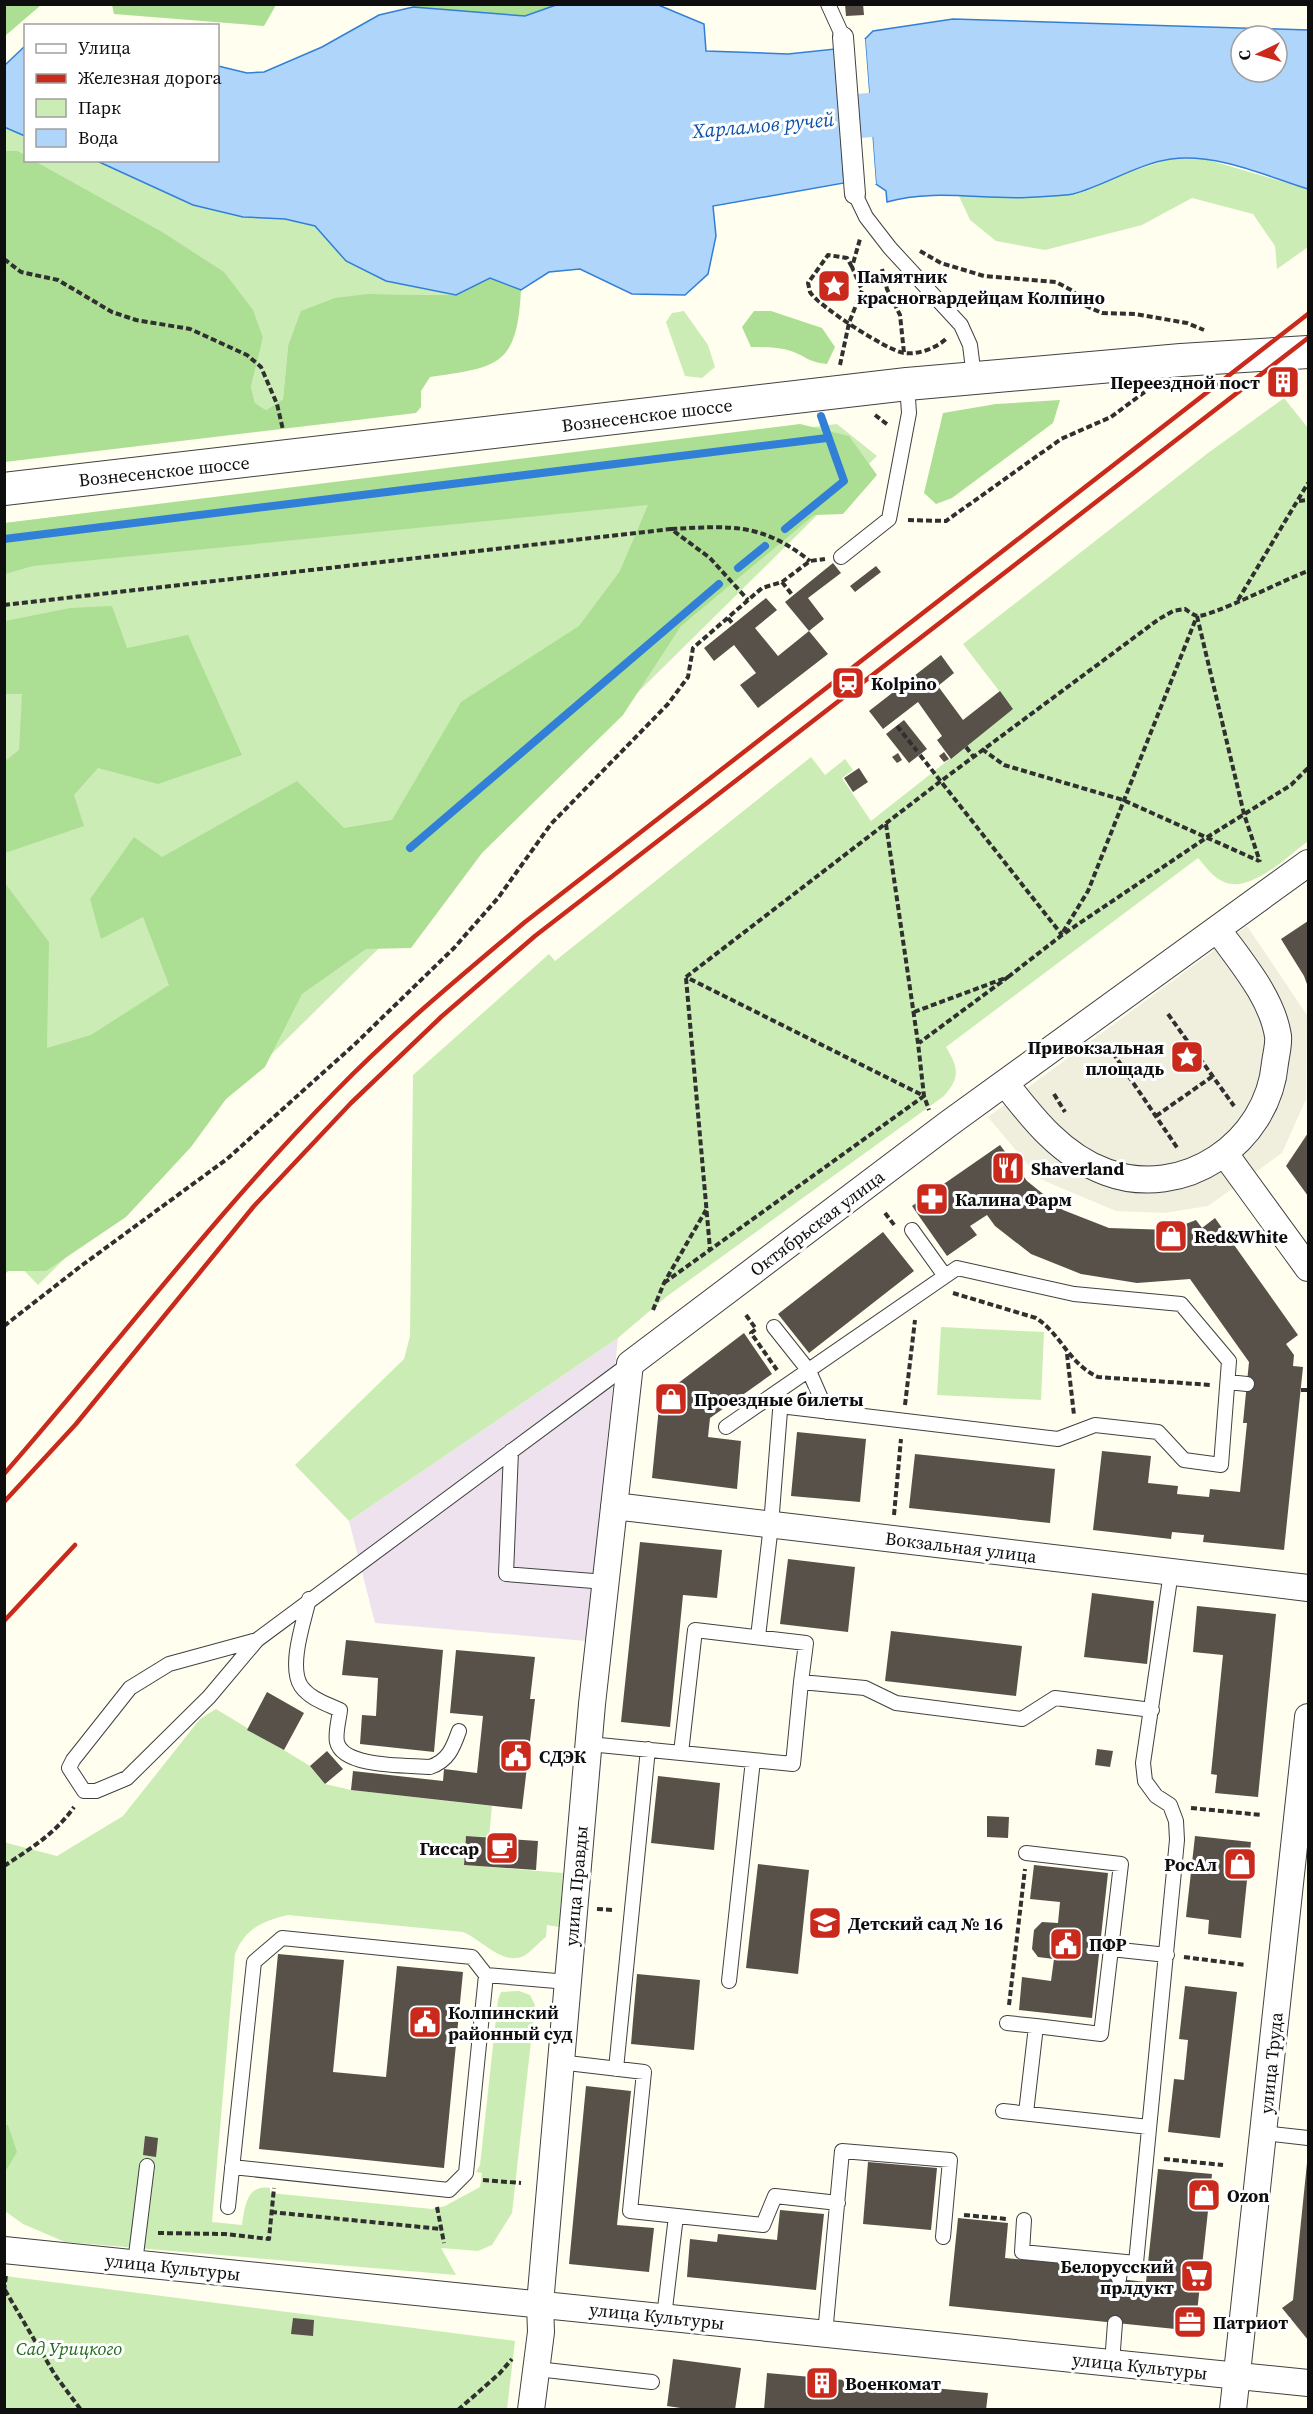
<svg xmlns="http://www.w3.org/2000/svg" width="1313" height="2414" font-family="'Source Serif 4',serif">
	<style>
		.industrial { fill: #ede2ed }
		.green { fill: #cbedb5 }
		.forest { fill: #acdf93 }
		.plaza { fill: #f0eedd }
		.water { fill: #afd5fb; stroke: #317fd7; stroke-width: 1.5; fill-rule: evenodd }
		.pier { fill: #fffeef }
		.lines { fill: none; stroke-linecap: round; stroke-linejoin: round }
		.stream { stroke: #317fd7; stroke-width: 8 }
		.river { stroke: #afd5fb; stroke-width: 44 }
		.building { fill: #585149 }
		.service-casing { stroke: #414141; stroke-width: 16 }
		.pedestrian-casing { stroke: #414141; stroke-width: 22 }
		.minor-casing { stroke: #414141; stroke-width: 28 }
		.tertiary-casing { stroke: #414141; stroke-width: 34 }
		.path { stroke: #303030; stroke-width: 4; stroke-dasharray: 6 3; stroke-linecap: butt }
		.service { stroke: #fff; stroke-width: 14 }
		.pedestrian { stroke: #fff; stroke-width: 20 }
		.minor { stroke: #fff; stroke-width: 26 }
		.tertiary { stroke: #fff; stroke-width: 32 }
		.rail { stroke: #c92a1b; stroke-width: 4.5 }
		.labels { text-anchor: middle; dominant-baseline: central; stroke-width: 6; stroke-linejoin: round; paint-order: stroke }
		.poi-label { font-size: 18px; font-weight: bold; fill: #0e0e0e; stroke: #fff; text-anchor: start }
		.street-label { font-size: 18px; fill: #0e0e0e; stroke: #fff }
		.park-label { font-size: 18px; font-style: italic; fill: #1f6b19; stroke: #fff }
		.water-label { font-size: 20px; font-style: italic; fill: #0d51aa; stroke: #fff }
	</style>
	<rect width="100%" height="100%" fill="#fffeef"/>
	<path class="industrial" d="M618,1338L586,1641L375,1623L349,1521Z"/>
	<path class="green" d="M5,128L25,136V155L18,151H5Z
		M1171,159H1205L1308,189V247L1277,269L1275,246L1253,214L1192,198L1142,225L1045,250L996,241L970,220L958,194H1072L1118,175Z
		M35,161H97L243,217L285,219L315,226L346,261L386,281L456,295L368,294L288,346L283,399L266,410L255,403L251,387L263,338L159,230Z
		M684,311L708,345L715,367L702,378L685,376L666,322L672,313Z
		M1284,398L1308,428V841C1288,856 1248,896 1222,881C1212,876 1205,866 1198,858L946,1047C958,1067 961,1077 944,1096L666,1297L618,1338L349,1521L295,1465L404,1359L410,1336L413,1075L549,954L555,961L811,757L825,775L845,759L853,770L842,778L871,821L1013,709L963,644L1208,453Z
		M837,424L877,456L38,1285L10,1256L5,1261V523Z
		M941,1327L1044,1332L1041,1400L937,1395Z
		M216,1709L310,1766L325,1784L351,1790L492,1806L489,1837L466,1836L464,1865L563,1873L559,1927L547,1925L546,1937C539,1942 531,1952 524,1956C502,1966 481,1939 463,1932L288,1915C262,1921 245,1929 235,1954L212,2222L242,2225C245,2206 247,2184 270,2188V2193L432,2209L445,2206L480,2187L482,2173L476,2172L480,2165L498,2000L501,1992L519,1991L530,1995L535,2005L512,2213L492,2245L478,2251L441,2248L456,2275L65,2242L23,2224L5,2211L4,1839L7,1843L57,1856L123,1816L200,1719Z
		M5,2276L515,2341L507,2409L5,2410Z"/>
	<path class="forest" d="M5,4H41V5L5,36Z
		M112,5V4L276,5L264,26L114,14Z
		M413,5H556L525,16L413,7Z
		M4,151H18L25,155L26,160L35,161L159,230L224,272L253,310L263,338L251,387L255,403L266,410L283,399L288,346L301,311L335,298L368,294L455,295L490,278L521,290C517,365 500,367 430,377L421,391V407L416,413L5,462Z
		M754,311H771L822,328L835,347L827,364C807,362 806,356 791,351C778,347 765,347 751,347L742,327Z
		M1060,400L1053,423L952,498L936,504L924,493L943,413L996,404Z
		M800,424L849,436L877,475L843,514L814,515L681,626L623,715L482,853L411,948L366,949L302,994L265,1067L226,1099L191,1147L126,1217L46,1271H8L5,1274V883L49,942L47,1048L91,1035L169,985L143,917L101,939L90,899L134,837L162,857L297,781L344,828L392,820L461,702L579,626L620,571L648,505L33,566L5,574V523Z
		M112,606L127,648L188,635L242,755L158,784L98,768L74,795L84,826L5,853V761L19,750L22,694H5V621L70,608Z
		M5,2125H8L17,2152L5,2172Z"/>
	<path class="plaza" d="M1247,926L1307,1015L1306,1099L1282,1153L1208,1206L1164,1213L1116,1211L1040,1179L988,1117Z"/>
	<path class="water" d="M656,4L704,24L706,51L788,54L835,49L844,183L713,206L716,236L708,274L685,295L632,294L580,269L549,272L521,290L490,278L456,295L386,281L346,261L315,226L285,219L243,217L193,205L97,161L218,160V66L247,73L264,72L322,47L379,15L413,7L525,16L556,5Z
		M953,19L1308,30V189C1266,176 1217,153 1171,159C1137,164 1106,185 1073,194C1061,196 1048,196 1036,197C986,201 936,188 887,202L886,191L876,184L865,39L873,31ZM1241,36H1277V72H1241Z
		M25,46V136L4,127L5,65Z"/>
	<path class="pier" d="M862,39H865L876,184H873Z"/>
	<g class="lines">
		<path class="stream" d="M785,529L844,481L821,416
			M4,539L827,438
			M738,568L765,546
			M410,848L719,584"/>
		<path class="river" d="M799,121L929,110"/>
	</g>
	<path class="building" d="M845,4H863L864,15L846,16Z
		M1285,368L1297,383L1281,397L1268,382Z
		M833,563L841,573L808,598L824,619L809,631L785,602Z
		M876,566L881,572L855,592L850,586Z
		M766,598L777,610L755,628L778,656L809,631L828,654L758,708L740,685L756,673L734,645L714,661L704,648Z
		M941,655L954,673L938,686L963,720L1000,691L1013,709L951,759L937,740L942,736L918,702L883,729L869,711Z
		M904,720L927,749L909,763L886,734Z
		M944,752L949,759L944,762L939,756Z
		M898,753L902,760L897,763L892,757Z
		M859,768L868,782L853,792L844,778Z
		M1308,921V987L1304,976L1281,939Z
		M1308,1133V1196L1286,1166Z
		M1000,1145L1027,1181L1063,1210L1109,1228L1170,1230L1196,1220L1202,1228L1215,1218L1298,1335L1286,1344L1294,1355L1293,1366L1303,1367L1284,1550L1203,1542L1204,1535L1172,1532L1171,1539L1093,1530L1102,1451L1151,1456L1148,1483L1178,1486L1177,1494L1209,1497L1210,1489L1240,1492L1247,1423H1243L1249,1362L1190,1279L1137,1283L1081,1274L1031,1254L995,1226L987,1215L970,1226L977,1235L947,1256L912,1206Z
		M883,1232L914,1271L809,1353L778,1314Z
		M744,1333L772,1374L710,1418L708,1437L741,1441L737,1489L652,1478L660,1397Z
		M797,1432L866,1439L860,1502L791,1496Z
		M915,1454L1055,1469L1050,1523L909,1508Z
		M640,1542L722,1550L717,1598L683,1595L670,1727L621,1722Z
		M788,1559L855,1567L848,1632L780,1624Z
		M1092,1593L1154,1601L1147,1664L1084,1657Z
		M1197,1606L1276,1614L1258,1797L1215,1793L1217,1775L1211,1774L1223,1655L1193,1652Z
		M891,1631L1022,1646L1016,1696L885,1681Z
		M346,1640L443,1650L434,1752L360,1744L362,1715L376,1716L378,1678L342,1675Z
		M456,1650L535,1657L530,1699H535L522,1809L351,1790L353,1771L443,1781L444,1769L477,1773L483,1716L450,1713Z
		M267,1692L304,1713L284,1750L247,1730Z
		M1097,1749L1113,1751L1110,1767L1095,1765Z
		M327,1751L343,1769L325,1784L310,1766Z
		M658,1776L720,1783L714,1850L651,1843Z
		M987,1816L1009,1817L1008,1838L987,1837Z
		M466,1836L538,1841L536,1870L464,1865Z
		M1195,1836L1251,1842L1241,1938L1208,1934L1209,1920L1186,1917Z
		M758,1864L809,1870L798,1974L746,1968Z
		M1034,1865L1108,1873L1092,2018L1019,2010L1022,1977L1051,1981L1054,1959L1038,1957L1032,1949L1034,1930L1042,1922L1058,1923L1060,1902L1030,1899Z
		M278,1954L344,1960L333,2072L386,2077L397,1966L463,1972L444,2168L259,2149Z
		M637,1974L700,1980L694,2050L631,2044Z
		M1185,1986L1237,1992L1220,2138L1168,2132L1174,2079L1184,2080L1188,2040L1179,2039Z
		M586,2086L631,2091L617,2225L654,2228L649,2272L569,2264Z
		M145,2136L158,2138L156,2157L143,2155Z
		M868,2162L937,2168L931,2230L863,2224Z
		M1307,2163H1308V2340L1282,2308L1293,2300Z
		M1158,2169L1212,2174L1195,2331L949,2306L958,2218L1008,2223L1005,2258L1102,2267L1101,2277L1146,2282Z
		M780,2210L824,2214L816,2290L687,2277L690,2239L717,2242L718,2234L777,2240Z
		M293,2318L314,2320L313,2336L291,2334Z
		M673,2359L741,2368L735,2410H694L667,2406Z
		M767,2373L988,2393L986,2410H764Z"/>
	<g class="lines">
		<defs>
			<path id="service" d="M828,4L843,37
				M855,194L866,217L890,248L961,325L970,345L974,377
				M841,557L889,519L909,413L907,384
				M912,1230L945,1276
				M774,1327L809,1371L827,1412
				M1228,1382L1247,1384
				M726,1427L957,1268L1074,1294L1181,1304L1229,1361L1221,1465L1184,1460L1158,1432L1095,1425L1058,1439L780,1406
				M511,1451L506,1574L606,1582
				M309,1599C304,1621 288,1666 301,1686C310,1699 327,1704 340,1710C339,1720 335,1733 337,1742C343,1768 408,1765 430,1767C448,1761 453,1748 459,1731
				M758,1637L771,1525L781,1398
				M257,1640L169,1664L130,1688L73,1760L69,1768L84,1791H96L127,1778L209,1697L257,1640L629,1364
				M589,1744L793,1764L801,1682L865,1688L896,1703L1022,1719L1055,1698L1152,1710
				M681,1753L695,1630L806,1643L801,1682
				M1111,1949L1167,1955
				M729,1981L753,1760
				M1007,2023L1036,2026
				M559,2062L644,2072L630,2211L763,2225L775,2196L838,2203
				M616,2069L648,1749
				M1003,2111L1149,2127
				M1026,2113L1036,2026L1101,2034L1121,1864L1026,1853
				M1263,2133L1308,2138
				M232,2167L449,2190L466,2173L486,1975
				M228,2207L254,1962L282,1938L472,1957L486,1975L568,1982
				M1024,2220L1022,2252L1136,2263L1177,1840L1176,1821L1170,1805L1156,1796L1145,1781L1143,1763L1171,1572
				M135,2263L147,2166
				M1119,2279L1121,2262
				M664,2317L676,2216
				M825,2334L842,2151L950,2160L943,2237
				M1112,2363L1115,2323
				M537,2369L652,2382"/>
			<path id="pedestrian" d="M843,37L855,194"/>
			<path id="minor" d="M1005,1083C1033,1119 1062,1156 1106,1172C1183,1201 1268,1143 1275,1063C1276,1055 1279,1044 1278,1036C1272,997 1240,961 1218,930
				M1225,1154L1308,1268
				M614,1506L1308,1588
				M4,2250L1308,2383
				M531,2410L541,2332L540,2304L592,1704L630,1364L948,1124L1308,863
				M1233,2410L1308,1717"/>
			<path id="tertiary" d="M4,489L907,384L1181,360L1308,352"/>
		</defs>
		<use href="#service" class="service-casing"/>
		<use href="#pedestrian" class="pedestrian-casing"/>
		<use href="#minor" class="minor-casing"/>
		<use href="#tertiary" class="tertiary-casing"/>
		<path class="path" d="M920,251L941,263L984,276L1056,282L1073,291L1084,305L1102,313L1135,314L1187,323L1204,330
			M4,259L21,272L58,280L112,312L136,320L190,329L247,355L261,367L277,404L283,430
			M852,267L847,258L828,255L808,283C809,286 809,289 810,292C818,306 888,351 904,353C918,355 937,348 947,338
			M882,269L887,289L900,315L904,353
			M840,365L849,323L862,290L852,267L860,239
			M875,415L888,425
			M1299,501L1308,500
			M908,520L946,521L1061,439L1111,417L1146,391
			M671,529C731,526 760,522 810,561
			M782,582L793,596
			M1238,600L1308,483
			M4,605L671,529L710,558L748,600
			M1197,616L1244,814L1260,862
			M728,618L733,624
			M897,726L917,751
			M966,747L973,756
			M982,749L1004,765L1123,800L1259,861
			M920,755L1062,935
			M886,824L918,1043L924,1096L929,1110
			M1063,932L1088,891L1197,616
			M686,977L941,781L1159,619L1173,611L1185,609C1188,611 1193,615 1197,616C1209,618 1288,578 1308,571
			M1008,977L1062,935L1206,838L1291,785L1308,768
			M686,978L710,1249
			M914,1012L1008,977L919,1043
			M1168,1014L1234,1106
			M1113,1053L1178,1149
			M1054,1094L1065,1112
			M1156,1116L1213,1076
			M885,1213L895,1226
			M664,1283L924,1096L686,977
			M953,1293L1036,1318C1061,1334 1069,1364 1098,1377L1211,1385
			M653,1310L664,1283L706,1210
			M746,1315L756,1329L751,1333L777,1370
			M4,1326L81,1266L227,1159L354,1045L454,948L498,898L551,824L668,704L688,677L693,648L762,588L782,582L810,561L825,559
			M1067,1354L1074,1415
			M1301,1390H1308
			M905,1405L915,1320
			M894,1515L901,1439
			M1191,1808L1262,1815
			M4,1866C30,1849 56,1833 74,1807
			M597,1909L614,1910
			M1184,1957L1246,1965
			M1009,2005L1025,1869
			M1164,2159L1223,2165
			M483,2180L521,2183
			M437,2207L444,2243
			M271,2212L441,2229
			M964,2215L1007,2219
			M158,2233L225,2234L269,2239L274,2188
			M5,2290L55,2375L81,2410
			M4,2291L6,2275
			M458,2410L499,2374L512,2359"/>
		<use href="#service" class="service"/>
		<use href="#pedestrian" class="pedestrian"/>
		<use href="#minor" class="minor"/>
		<use href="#tertiary" class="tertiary"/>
		<path class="rail" d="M4,1474C115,1347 217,1212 335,1092C394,1031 460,977 525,922L1308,314
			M4,1502L76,1424L254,1206L351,1103L441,1017L535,936L1308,338
			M4,1621L75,1545"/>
	</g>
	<defs>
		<symbol id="sight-square" viewBox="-11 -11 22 22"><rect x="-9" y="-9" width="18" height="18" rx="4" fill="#c92a1b" stroke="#fff"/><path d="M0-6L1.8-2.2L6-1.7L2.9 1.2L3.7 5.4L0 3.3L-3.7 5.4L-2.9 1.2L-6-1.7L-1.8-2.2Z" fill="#fff"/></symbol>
		<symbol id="building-square" viewBox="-11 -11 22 22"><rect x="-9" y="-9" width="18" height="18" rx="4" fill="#c92a1b" stroke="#fff"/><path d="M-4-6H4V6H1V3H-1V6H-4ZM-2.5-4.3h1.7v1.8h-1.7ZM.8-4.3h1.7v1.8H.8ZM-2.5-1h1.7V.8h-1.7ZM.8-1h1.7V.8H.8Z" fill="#fff"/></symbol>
		<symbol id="station-square" viewBox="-11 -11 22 22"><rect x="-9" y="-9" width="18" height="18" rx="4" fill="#c92a1b" stroke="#fff"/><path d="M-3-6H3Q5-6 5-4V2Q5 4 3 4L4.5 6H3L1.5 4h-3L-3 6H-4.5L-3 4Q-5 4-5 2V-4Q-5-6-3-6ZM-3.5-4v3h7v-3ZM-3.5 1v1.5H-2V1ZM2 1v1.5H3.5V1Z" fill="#fff"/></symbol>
		<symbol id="restaurant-square" viewBox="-11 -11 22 22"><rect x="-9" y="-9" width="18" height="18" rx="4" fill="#c92a1b" stroke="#fff"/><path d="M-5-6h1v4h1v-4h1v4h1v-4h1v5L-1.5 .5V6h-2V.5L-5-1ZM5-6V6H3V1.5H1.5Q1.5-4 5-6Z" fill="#fff"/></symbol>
		<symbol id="pharmacy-square" viewBox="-11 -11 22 22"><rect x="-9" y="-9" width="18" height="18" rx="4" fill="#c92a1b" stroke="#fff"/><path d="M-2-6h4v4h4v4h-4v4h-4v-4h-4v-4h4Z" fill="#fff"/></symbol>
		<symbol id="shop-square" viewBox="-11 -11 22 22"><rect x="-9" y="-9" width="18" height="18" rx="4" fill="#c92a1b" stroke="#fff"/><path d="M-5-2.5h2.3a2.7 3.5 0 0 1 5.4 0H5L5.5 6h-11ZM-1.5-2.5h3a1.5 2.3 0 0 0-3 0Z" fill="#fff"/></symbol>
		<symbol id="civic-square" viewBox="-11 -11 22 22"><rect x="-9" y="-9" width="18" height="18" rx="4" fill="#c92a1b" stroke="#fff"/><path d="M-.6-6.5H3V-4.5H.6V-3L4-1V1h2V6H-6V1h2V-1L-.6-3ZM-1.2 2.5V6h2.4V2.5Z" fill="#fff"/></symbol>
		<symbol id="cafe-square" viewBox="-11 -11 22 22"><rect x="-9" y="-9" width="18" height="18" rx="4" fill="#c92a1b" stroke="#fff"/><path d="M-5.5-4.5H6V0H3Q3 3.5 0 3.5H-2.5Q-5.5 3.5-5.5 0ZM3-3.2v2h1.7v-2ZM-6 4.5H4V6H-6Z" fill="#fff"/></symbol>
		<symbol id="school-square" viewBox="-11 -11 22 22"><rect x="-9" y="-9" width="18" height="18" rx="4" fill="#c92a1b" stroke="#fff"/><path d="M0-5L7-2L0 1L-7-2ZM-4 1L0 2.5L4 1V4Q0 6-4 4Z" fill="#fff"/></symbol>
		<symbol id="supermarket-square" viewBox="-11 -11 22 22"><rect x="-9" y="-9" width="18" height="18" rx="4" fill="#c92a1b" stroke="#fff"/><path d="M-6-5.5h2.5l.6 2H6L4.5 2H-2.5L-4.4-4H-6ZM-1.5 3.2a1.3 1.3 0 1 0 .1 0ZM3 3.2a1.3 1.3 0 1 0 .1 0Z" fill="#fff"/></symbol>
		<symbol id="office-square" viewBox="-11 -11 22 22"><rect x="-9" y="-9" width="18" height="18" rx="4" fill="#c92a1b" stroke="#fff"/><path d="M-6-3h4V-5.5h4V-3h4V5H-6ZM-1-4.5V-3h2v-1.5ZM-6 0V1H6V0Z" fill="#fff"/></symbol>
	</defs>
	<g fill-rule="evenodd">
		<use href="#sight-square" x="815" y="267" width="38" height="38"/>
		<use href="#building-square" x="1264" y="363" width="38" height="38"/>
		<use href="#station-square" x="829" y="664" width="38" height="38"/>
		<use href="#sight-square" x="1168" y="1038" width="38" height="38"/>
		<use href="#restaurant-square" x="989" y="1149" width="38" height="38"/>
		<use href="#pharmacy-square" x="913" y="1180" width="38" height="38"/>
		<use href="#shop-square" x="1152" y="1217" width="38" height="38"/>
		<use href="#shop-square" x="652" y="1380" width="38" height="38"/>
		<use href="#civic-square" x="497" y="1737" width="38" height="38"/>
		<use href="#cafe-square" x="483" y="1829" width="38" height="38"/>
		<use href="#shop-square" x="1221" y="1845" width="38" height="38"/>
		<use href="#school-square" x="806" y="1904" width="38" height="38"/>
		<use href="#civic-square" x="1047" y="1925" width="38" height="38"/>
		<use href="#civic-square" x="406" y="2003" width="38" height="38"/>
		<use href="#shop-square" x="1185" y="2176" width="38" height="38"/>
		<use href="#supermarket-square" x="1178" y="2257" width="38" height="38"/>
		<use href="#office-square" x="1171" y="2303" width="38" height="38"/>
		<use href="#building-square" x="803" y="2364" width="38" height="38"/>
	</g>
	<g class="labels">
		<g class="poi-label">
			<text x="857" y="276">Памятник<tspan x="857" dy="21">красногвардейцам Колпино</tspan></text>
			<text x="1260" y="382" text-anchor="end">Переездной пост</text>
			<text x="871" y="683">Kolpino</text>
			<text x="1164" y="1047" text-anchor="end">Привокзальная<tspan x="1164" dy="21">площадь</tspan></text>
			<text x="1031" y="1168">Shaverland</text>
			<text x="955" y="1199">Калина Фарм</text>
			<text x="1194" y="1236">Red&amp;White</text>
			<text x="694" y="1399">Проездные билеты</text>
			<text x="539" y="1756">СДЭК</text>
			<text x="479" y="1848" text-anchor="end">Гиссар</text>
			<text x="1217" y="1864" text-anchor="end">РосАл</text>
			<text x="848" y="1923">Детский сад № 16</text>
			<text x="1089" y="1944">ПФР</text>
			<text x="448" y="2012">Колпинский<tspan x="448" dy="21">районный суд</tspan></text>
			<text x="1227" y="2195">Ozon</text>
			<text x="1174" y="2266" text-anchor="end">Белорусский<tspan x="1174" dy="21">прлдукт</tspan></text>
			<text x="1213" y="2322">Патриот</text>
			<text x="845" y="2383">Военкомат</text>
		</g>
		<g class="street-label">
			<text transform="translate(647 415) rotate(-7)">Вознесенское шоссе</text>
			<text transform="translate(164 471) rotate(-6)">Вознесенское шоссе</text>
			<text transform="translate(817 1223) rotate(-37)">Октябрьская улица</text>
			<text transform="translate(961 1547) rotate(7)">Вокзальная улица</text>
			<text transform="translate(576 1886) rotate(-85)">улица Правды</text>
			<text transform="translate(1271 2063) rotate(-84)">улица Труда</text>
			<text transform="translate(173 2267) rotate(6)">улица Культуры</text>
			<text transform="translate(657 2316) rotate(6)">улица Культуры</text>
			<text transform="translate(1140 2366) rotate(6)">улица Культуры</text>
		</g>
		<g class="park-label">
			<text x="69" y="2348">Сад Урицкого</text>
		</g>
		<g class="water-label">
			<text transform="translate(763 125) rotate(-5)">Харламов ручей</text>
		</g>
	</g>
	<rect width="1313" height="2414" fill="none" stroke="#0e0e0e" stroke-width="12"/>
	<rect x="24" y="24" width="195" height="138" fill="#ffffff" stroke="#9f9f9f" stroke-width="1.5"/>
	<rect x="36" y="44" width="30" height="9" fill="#ffffff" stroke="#9f9f9f" stroke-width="1.5"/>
	<text x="78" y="54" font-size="18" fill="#0e0e0e">Улица</text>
	<rect x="36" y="74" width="30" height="9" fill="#c92a1b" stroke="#9f9f9f" stroke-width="1.5"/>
	<text x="78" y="84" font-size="18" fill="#0e0e0e">Железная дорога</text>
	<rect x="36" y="99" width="30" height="18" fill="#cbedb5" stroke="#9f9f9f" stroke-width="1.5"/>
	<text x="78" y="114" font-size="18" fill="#0e0e0e">Парк</text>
	<rect x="36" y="129" width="30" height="18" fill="#afd5fb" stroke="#9f9f9f" stroke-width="1.5"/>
	<text x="78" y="144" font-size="18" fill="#0e0e0e">Вода</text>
	<g transform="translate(1259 54) rotate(265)"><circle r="28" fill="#ffffff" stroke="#9f9f9f" stroke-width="1.5"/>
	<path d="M0-4.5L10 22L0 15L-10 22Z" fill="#c92a1b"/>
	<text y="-9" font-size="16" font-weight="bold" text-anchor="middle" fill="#0e0e0e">С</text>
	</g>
</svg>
